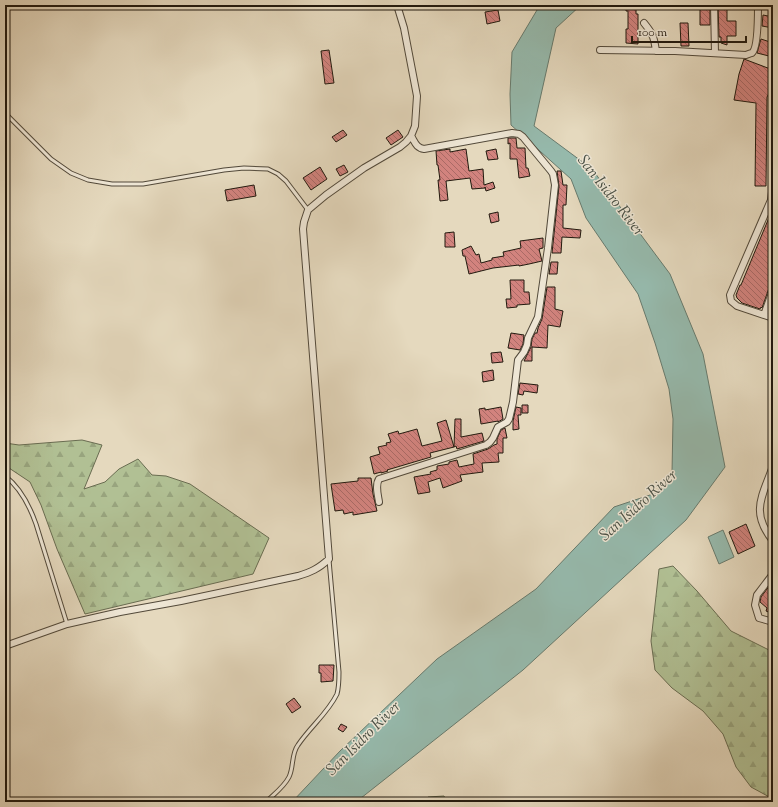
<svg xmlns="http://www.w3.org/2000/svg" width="778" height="807" font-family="'Sorts Mill Goudy',serif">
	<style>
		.forest { fill: url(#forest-firs); stroke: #696c51 }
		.water { fill: #96baad; stroke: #677a6d }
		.building { fill: url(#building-back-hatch); stroke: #21190e }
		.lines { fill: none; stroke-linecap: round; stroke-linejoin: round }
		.lane-casing { stroke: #52493a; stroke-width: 5 }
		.street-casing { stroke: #52493a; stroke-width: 8 }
		.lane { stroke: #eee6d5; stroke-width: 3 }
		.street { stroke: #eee6d5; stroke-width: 6 }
		.labels { text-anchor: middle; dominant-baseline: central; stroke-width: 3; stroke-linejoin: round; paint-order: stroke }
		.water-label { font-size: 16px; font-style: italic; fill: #4a5146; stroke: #eee6d5 }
	</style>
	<defs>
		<pattern id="forest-firs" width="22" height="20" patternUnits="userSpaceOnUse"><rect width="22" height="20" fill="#b1c094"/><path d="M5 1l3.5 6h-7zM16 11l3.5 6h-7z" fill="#98a47e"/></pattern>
		<pattern id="building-back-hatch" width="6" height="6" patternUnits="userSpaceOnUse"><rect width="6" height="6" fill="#d2837e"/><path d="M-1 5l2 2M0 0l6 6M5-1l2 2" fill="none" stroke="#aa6a66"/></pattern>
	</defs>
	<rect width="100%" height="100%" fill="#e5d9be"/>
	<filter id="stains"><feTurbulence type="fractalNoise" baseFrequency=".005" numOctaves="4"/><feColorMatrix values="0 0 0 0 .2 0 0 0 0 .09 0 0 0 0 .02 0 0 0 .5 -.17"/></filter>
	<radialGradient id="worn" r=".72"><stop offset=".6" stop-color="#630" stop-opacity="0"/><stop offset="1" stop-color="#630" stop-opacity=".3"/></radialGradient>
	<path class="forest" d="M82,440L102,445L84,489L105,482L119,469L138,459L152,475L166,476L190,484L269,538L253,574L85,614L57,549L41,505L30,482L9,468L5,466V443L19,445Z
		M673,566L697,591L731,631L773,652V799L751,787L736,767L723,734L703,711L672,688L655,670L651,641L659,569Z
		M444,796L447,802H424L428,797Z"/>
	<path class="water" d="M540,5H581L556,28L534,126L592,169L670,274L703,354L725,467L686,520L523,670L356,802H292L340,751L437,659L536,589L614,507L656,493L672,473L673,419L669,389L655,343L638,294L586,218L571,179L511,125L510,94L512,52Z
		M723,530L734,557L719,564L708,537Z"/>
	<path class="building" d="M626,5H636V14H638V44L626,43V29H628V11H626Z
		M700,5H710V25H700Z
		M718,5H727V21H736V36H727V45L721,43V37H719Z
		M498,10L500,21L487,24L485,12Z
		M763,15L773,17V28L762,26Z
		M680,23H688L689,46H681Z
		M761,39L773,43V57L757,53Z
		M329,50L334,83L325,84L321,51Z
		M744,59L773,70V86L767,97L766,186H755L756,103L734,100L739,74Z
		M343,130L347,135L336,142L332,137Z
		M398,130L403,137L391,145L386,138Z
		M508,138H516L517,148H525L526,168H528L530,176L519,178L517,159H510V143L508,144Z
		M450,149V152L466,149L469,171L483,169L484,185L493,182L495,188L486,191L485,187V188L472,189L470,178L446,181L448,200L440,201L438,180H440L438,165H437L436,151Z
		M496,149L498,159L488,160L486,151Z
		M344,165L348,172L340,176L336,169Z
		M320,167L327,179L311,190L303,178Z
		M557,171H561L563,185H567L566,205H563V228L581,230L580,238L562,237L561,253H552L559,186Z
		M254,185L256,196L227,201L225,190Z
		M773,208V286H770L769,288L762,308L761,307L760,309L742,303L737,298L736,295L740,285H741Z
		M498,212L499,221L491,223L489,214Z
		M454,232L455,247H445V233Z
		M543,238V248L539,249L542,261L529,264L519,266V265L493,268L469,274L465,256H463L462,250L471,246L476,255L479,254L481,263L492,260V258L504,256L503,252L521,248L520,241Z
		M551,262H558L557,274H549Z
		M510,280H524V292H529L530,304L517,305V307L507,308L506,299H511Z
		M547,287H555V309L563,311L560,327L548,325L547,348L532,347V361H524L531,347L532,339L535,333H537L538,328L542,319Z
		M511,333L524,335L523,344L520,350L508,348Z
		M501,352L503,362L492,363L491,353Z
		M493,370L494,380L483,382L482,372Z
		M520,383L538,385L537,393L524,391L523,395L518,394Z
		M522,405H528V413H522Z
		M501,407L503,419L498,422V421L481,424L479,409L485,408V410Z
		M516,407L521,408V415H518L519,429L513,430V421Z
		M455,419H461V437L482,433L484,441L457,449L456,446L454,447Z
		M446,420L454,447L430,453L431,457L387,470L388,471L381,473V472L374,474L370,457L380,454L378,447L387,445L386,443L391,442L388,434L398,431L399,434L417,429L422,446L442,441L437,423Z
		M505,428L507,438H503V453H498L499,462L482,463L483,472L460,475L462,481L443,488L440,478L428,482L430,492L418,494L414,477L431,474L430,472L437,470V466L449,464V462L457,460L459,467L474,464L473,454L488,449L494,445L497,444V439L501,430Z
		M358,478H371L373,494L377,511L353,515V512L344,514L343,510L335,511L331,484L358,481Z
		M746,524L755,546L738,554L729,532Z
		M773,581V614L766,611L767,608L760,602L761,597Z
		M319,665H334L333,681L321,682V673H319Z
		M294,698L301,707L292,713L286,704Z
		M341,724L347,727L343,732L338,729Z"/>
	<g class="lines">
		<defs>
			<path id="lane" d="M5,113L51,159L71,173L88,180L112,184H143L224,170L244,168L268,169L278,174L286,181L308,210
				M5,476C21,488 30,507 36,524L67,624
				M266,802C274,794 284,787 289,777C294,767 291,754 298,745C310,727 328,713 337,694C339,687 339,679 339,672L329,560"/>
			<path id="street" d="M714,5L715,53
				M644,23C653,34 654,37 656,51
				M600,50L675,51L746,55C746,55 751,53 752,53C758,48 758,14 758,5
				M773,184L771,200L730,295L731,301L737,306L773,318
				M764,315L773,290
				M773,466C762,497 750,512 773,541
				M379,502C378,495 375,485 379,479L486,445L490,442L493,438L498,427L507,422L509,419L513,402L518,360L524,352L527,345L528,338L538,317L548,248L555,185L553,174L551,171L523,137L519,134L512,133L424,149C416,148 415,142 411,136
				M773,574L757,595L755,605L759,618L773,622
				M5,646L67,624L120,612L181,601L298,576C311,572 318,569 329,559L303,229L304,222L308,210L326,195L364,168L400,147L406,142L411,136L415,126L417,96L404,28L397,5"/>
		</defs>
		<use href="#lane" class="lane-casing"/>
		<use href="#street" class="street-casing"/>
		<use href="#lane" class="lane"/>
		<use href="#street" class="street"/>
	</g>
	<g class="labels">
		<g class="water-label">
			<text transform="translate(610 196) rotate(52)">San Isidro River</text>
			<text transform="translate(639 506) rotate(-42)">San Isidro River</text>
			<text transform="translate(364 739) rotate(-45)">San Isidro River</text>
		</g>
	</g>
	<rect width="778" height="807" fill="none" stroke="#e5d9be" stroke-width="20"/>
	<rect x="6" y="6" width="766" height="795" fill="none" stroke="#21190e" stroke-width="2"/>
	<rect x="10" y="10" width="758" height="787" fill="none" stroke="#21190e"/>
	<path d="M632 36v6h114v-6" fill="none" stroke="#21190e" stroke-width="2"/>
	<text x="638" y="36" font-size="12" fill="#21190e" stroke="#eee6d5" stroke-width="3" paint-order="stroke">100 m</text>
	<rect width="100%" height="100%" filter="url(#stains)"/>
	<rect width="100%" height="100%" fill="url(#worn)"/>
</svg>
